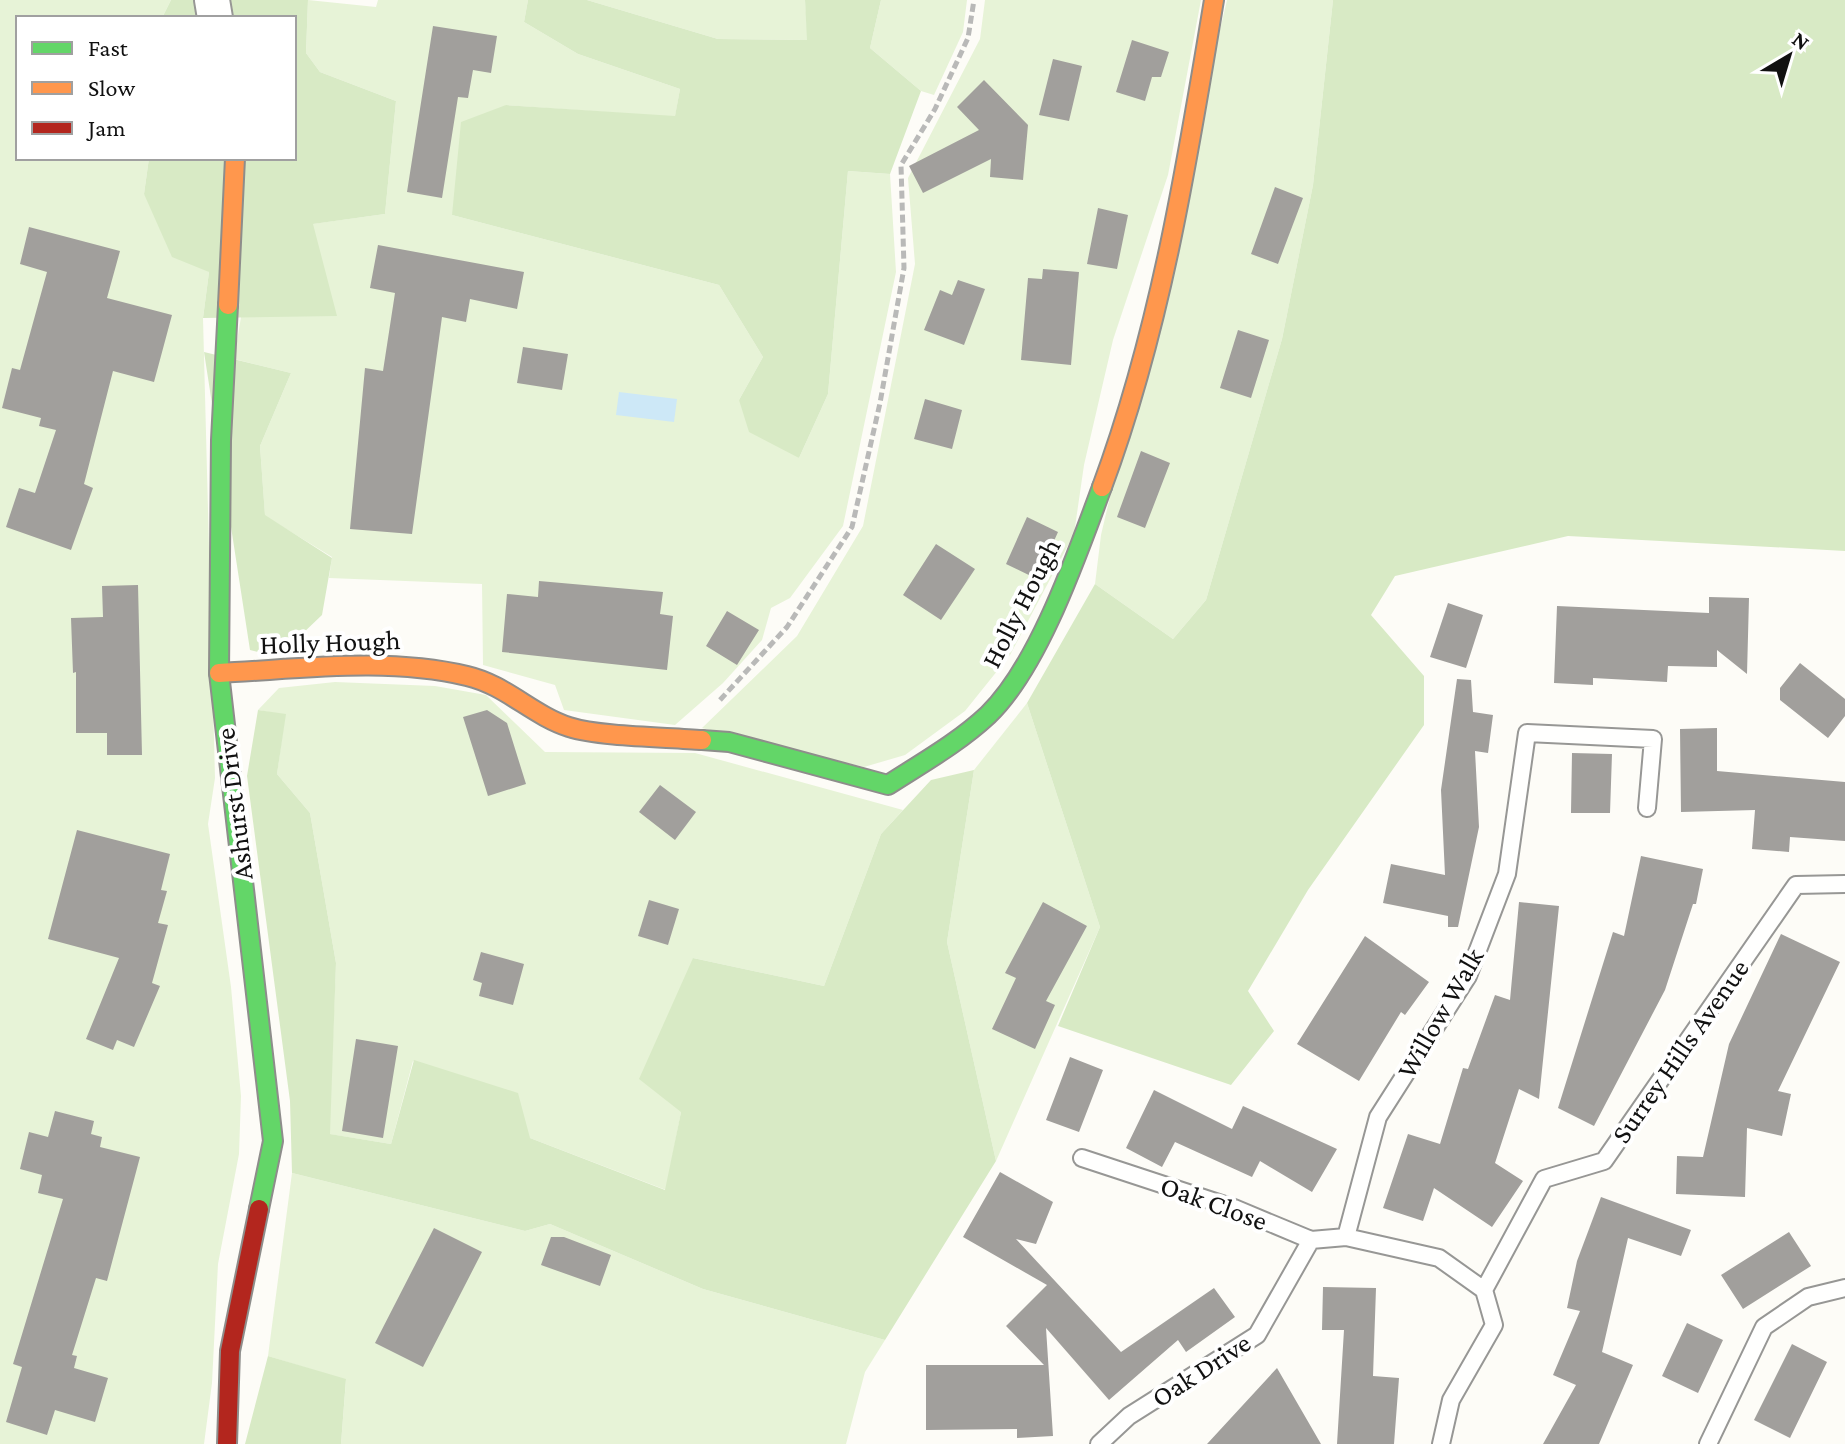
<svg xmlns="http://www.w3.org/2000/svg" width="1845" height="1444" font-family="'Crimson Pro',serif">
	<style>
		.green { fill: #e7f3d7 }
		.forest { fill: #d8eac5 }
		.water { fill: #cde8f7 }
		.building { fill: #a19f9c }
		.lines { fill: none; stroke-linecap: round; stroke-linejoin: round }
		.lane-casing { stroke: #979795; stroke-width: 20 }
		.street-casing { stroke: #979795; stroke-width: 38 }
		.fast-casing { stroke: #8e8d8b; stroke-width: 22 }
		.slow-casing { stroke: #8e8d8b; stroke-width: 22 }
		.jam-casing { stroke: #8e8d8b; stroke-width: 22 }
		.path { stroke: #b9b9b8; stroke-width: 5; stroke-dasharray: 8 4; stroke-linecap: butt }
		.lane { stroke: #fffffe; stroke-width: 16 }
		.street { stroke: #fffffe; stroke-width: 34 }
		.fast { stroke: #63d668; stroke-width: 18 }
		.slow { stroke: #ff974d; stroke-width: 18 }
		.jam { stroke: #b3261e; stroke-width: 18 }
		.labels { text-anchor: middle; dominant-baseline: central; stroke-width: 8; stroke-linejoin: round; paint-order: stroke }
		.street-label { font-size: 28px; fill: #111; stroke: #fff }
	</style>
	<rect width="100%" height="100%" fill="#fdfcf7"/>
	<path class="green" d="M0,0H171L162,18H18V158H149L144,194L209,272L203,318L215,778L208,824L231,987L241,1096L239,1154L218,1264L212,1383L204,1444H0Z
		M308,0L376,7L378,0H528L524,22L578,54L680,89L675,117L506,105L452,215L719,285L763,357L739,400L799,458L828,394L848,171L890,174L896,272L843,526L790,598L771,608L762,640L723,683L675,725L564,710L555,685L483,665L482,584L329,578L332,557L265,516L260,446L291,373L234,359L241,317L312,224L385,214L396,101L320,72L306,53Z
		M587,0H805L808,40L718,39Z
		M881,0H967L963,32L934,95L921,91L870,48Z
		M985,0H1201L1168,175L1113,340L1084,465L1074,534L1010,655L965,711L905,755L864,767L702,728L797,636L863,526L915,264L908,178L980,39Z
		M1227,0H1333L1313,185L1282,339L1206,600L1173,639L1095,584L1101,535Z
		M335,682L435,686L486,695L545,752L695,753L903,810L881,834L824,986L693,958L681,1112L666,1190L530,1138L413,1061L391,1144L329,1134L336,963L310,813L277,774L285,715L258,710L279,688Z
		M1027,703L1100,927L996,1161L947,942L974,770Z
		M292,1173L525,1231L550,1224L703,1289L885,1340L865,1372L846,1444H341L346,1380L268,1356Z"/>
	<path class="forest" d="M171,0H308L306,53L320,72L396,101L385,214L313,224L337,316L203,318L209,272L172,257L144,194L149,158H294V18H162Z
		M528,0H587L718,39L807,40L805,0H881L870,48L921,91L890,174L848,171L828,394L799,458L749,432L739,400L763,357L719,285L452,215L461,122L506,105L675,116L680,89L578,54L524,22Z
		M1333,0H1845V551L1568,536L1395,576L1371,615L1424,676V725L1308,890L1248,991L1274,1031L1231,1085L1058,1026L1100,927L1027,703L1095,584L1173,639L1206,600L1282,339L1313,185Z
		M204,352L291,373L260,446L265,515L332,558L322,615L278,657L250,650Z
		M258,710L286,714L277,774L310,813L336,963L330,1134L391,1144L414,1060L518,1093L530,1138L665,1190L681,1112L639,1079L693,958L824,986L881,834L931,780L974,770L947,942L996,1161L885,1340L703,1289L550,1224L525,1231L292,1173L290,1101L247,776Z
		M268,1356L346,1379L341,1444H245Z"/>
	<path class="water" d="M619,392L677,399L674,422L616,415Z"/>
	<path class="building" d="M433,26L497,36L491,73L473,70L468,98L458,97L442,198L407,192Z
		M1132,40L1169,52L1161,77H1152L1145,101L1116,92Z
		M1053,59L1082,66L1069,121L1039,115Z
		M984,80L1028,125L1023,180L990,177L991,159L923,193L909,166L979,130L957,107Z
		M1275,187L1303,198L1278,264L1251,254Z
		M1098,208L1128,215L1117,269L1087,264Z
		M29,227L120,251L107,298L172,315L154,382L113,371L84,484L93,488L71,550L6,527L19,488L35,493L56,430L39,426L41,418L2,408L12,368L20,370L47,272L20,264Z
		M378,245L524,272L517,309L470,299L466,322L442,317L412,534L350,529L365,368L383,371L395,293L370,288Z
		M1043,269L1079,272L1071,365L1021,360L1028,278L1042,279Z
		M958,280L985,289L964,345L924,330L940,290L952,295Z
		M1238,330L1269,340L1251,398L1220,388Z
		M523,347L568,354L562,390L517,383Z
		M925,399L962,410L952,449L914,439Z
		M1141,451L1170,463L1145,528L1117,517Z
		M1027,517L1058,532L1037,579L1006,564Z
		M936,544L975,569L941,620L903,595Z
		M539,581L663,592L660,614L673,616L667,670L502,652L507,594L538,597Z
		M138,585L142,755H107V733H76V672L73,673L71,618L103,617L102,586Z
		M1709,597L1749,598L1747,674L1717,650V667L1668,666L1667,682L1593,678V685L1554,683L1557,606L1709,613Z
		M1448,603L1483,615L1466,668L1430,657Z
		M727,611L759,630L737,665L706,646Z
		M1800,663L1845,699V716L1828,738L1780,700V688Z
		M1457,679L1471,680L1473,712L1493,715L1488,753L1475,751L1479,827L1458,927H1448V916L1383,903L1391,864L1445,875L1441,790Z
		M487,710L507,723L526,784L488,796L463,717Z
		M1717,728V771L1845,782V841L1790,837L1789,852L1752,849L1755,810L1681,812L1680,729Z
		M1572,753L1612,754L1610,813H1571Z
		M660,785L696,812L675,840L639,812Z
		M77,830L170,854L161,890L167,891L158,923L168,925L152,983L160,986L134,1047L117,1040L113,1050L86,1039L119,958L48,939Z
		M1641,856L1703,869L1696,904H1693L1665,990L1594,1126L1558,1108L1613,932L1624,936Z
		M649,900L679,909L668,945L638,936Z
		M1043,902L1087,926L1046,1001L1055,1005L1035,1049L992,1029L1016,978L1005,973Z
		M1519,902L1559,906L1539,1099L1519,1089L1495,1163L1523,1181L1492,1227L1434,1188L1423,1221L1383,1208L1408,1134L1440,1144L1463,1068L1468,1069L1495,995L1510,1000Z
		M1781,934L1840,962L1778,1091L1791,1094L1782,1136L1747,1128L1745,1197L1676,1194L1677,1156L1703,1157L1729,1044Z
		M1365,936L1429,982L1405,1015L1401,1012L1359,1081L1297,1044Z
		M481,952L524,964L513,1005L479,996L482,983L473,980Z
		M356,1039L398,1046L383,1138L342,1131Z
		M1070,1057L1103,1070L1079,1132L1046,1120Z
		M1154,1090L1232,1129L1243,1106L1337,1149L1312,1192L1260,1161L1252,1177L1175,1142L1162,1167L1126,1148Z
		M55,1111L94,1121L91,1134L102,1137L100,1147L140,1157L107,1281L96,1278L72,1355L77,1356L74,1368L108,1378L95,1422L55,1410L47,1435L6,1422L22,1367L13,1364L63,1199L38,1193L42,1175L20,1169L29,1132L48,1137Z
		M1000,1172L1053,1202L1036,1244L1016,1239L1121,1352L1214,1288L1235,1317L1186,1352L1178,1340L1109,1400L1046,1328L1053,1436L1017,1438V1429L926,1430V1365H1044L1006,1326L1047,1285L963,1237Z
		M1601,1197L1691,1230L1681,1256L1628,1238L1602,1352L1633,1365L1599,1444H1543L1576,1385L1553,1375L1580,1311L1567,1308L1577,1261Z
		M434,1228L482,1252L423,1367L375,1343Z
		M1789,1232L1811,1266L1743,1309L1721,1275Z
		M551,1237H564L611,1255L600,1286L541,1265Z
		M1323,1287L1376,1288L1373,1376L1399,1378L1394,1444H1337L1344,1330H1322Z
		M1687,1323L1723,1340L1698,1393L1662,1376Z
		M1792,1344L1827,1362L1790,1438L1754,1420Z
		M1277,1368L1321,1444H1207Z"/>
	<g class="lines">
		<defs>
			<path id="lane" d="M1082,1158L1234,1208L1311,1240L1346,1237
				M1484,1290L1439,1258L1346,1237L1378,1117L1468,976L1507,874L1527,733L1653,739L1647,808
				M1099,1444L1129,1416L1257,1335L1311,1240
				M1441,1444L1451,1400L1494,1325L1484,1290L1544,1179L1604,1161L1796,885L1845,884
				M1708,1444L1764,1327L1808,1297L1845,1288"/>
			<path id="street" d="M212,0L215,18"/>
			<path id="fast" d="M228,305L221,440L219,673L273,1141L259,1209
				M702,740L729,742L888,785C922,763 958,743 988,715C1039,666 1077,554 1102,487"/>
			<path id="slow" d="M228,305L235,158
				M1102,487C1160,331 1187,164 1214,0
				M219,673C301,669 386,657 467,676C506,685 532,715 569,727C600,737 667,737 702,740"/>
			<path id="jam" d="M227,1444L230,1351L259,1209"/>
		</defs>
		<use href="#lane" class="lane-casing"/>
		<use href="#street" class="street-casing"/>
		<use href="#fast" class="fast-casing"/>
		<use href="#slow" class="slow-casing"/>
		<use href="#jam" class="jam-casing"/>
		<path class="path" d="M720,700L787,627L852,527L880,403L904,268L901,165L935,109L968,38L974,0"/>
		<use href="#lane" class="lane"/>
		<use href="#street" class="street"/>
		<use href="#fast" class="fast"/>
		<use href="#slow" class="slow"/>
		<use href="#jam" class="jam"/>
	</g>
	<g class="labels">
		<g class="street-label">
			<text transform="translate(1021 603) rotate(-63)">Holly Hough</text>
			<text transform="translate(330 642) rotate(-2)">Holly Hough</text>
			<text transform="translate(234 804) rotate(-97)">Ashurst Drive</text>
			<text transform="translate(1440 1013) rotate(-60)">Willow Walk</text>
			<text transform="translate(1680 1051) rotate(-55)">Surrey Hills Avenue</text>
			<text transform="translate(1214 1203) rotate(20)">Oak Close</text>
			<text transform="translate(1201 1370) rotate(-33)">Oak Drive</text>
		</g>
	</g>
	<rect x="16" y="16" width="280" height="144" fill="#ffffff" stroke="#a0a0a0" stroke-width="2"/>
	<rect x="32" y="42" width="40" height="12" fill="#63d668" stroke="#a0a0a0" stroke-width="2"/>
	<text x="88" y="56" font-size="24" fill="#111111">Fast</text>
	<rect x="32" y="82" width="40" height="12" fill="#ff974d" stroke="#a0a0a0" stroke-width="2"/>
	<text x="88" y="96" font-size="24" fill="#111111">Slow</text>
	<rect x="32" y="122" width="40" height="12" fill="#b3261e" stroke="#a0a0a0" stroke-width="2"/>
	<text x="88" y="136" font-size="24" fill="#111111">Jam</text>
	<g transform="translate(1789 56) rotate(38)" stroke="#ffffff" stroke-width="6" paint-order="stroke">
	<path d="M0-6L14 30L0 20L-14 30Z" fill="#111111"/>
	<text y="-12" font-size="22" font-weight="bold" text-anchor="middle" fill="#111111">N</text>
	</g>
</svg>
